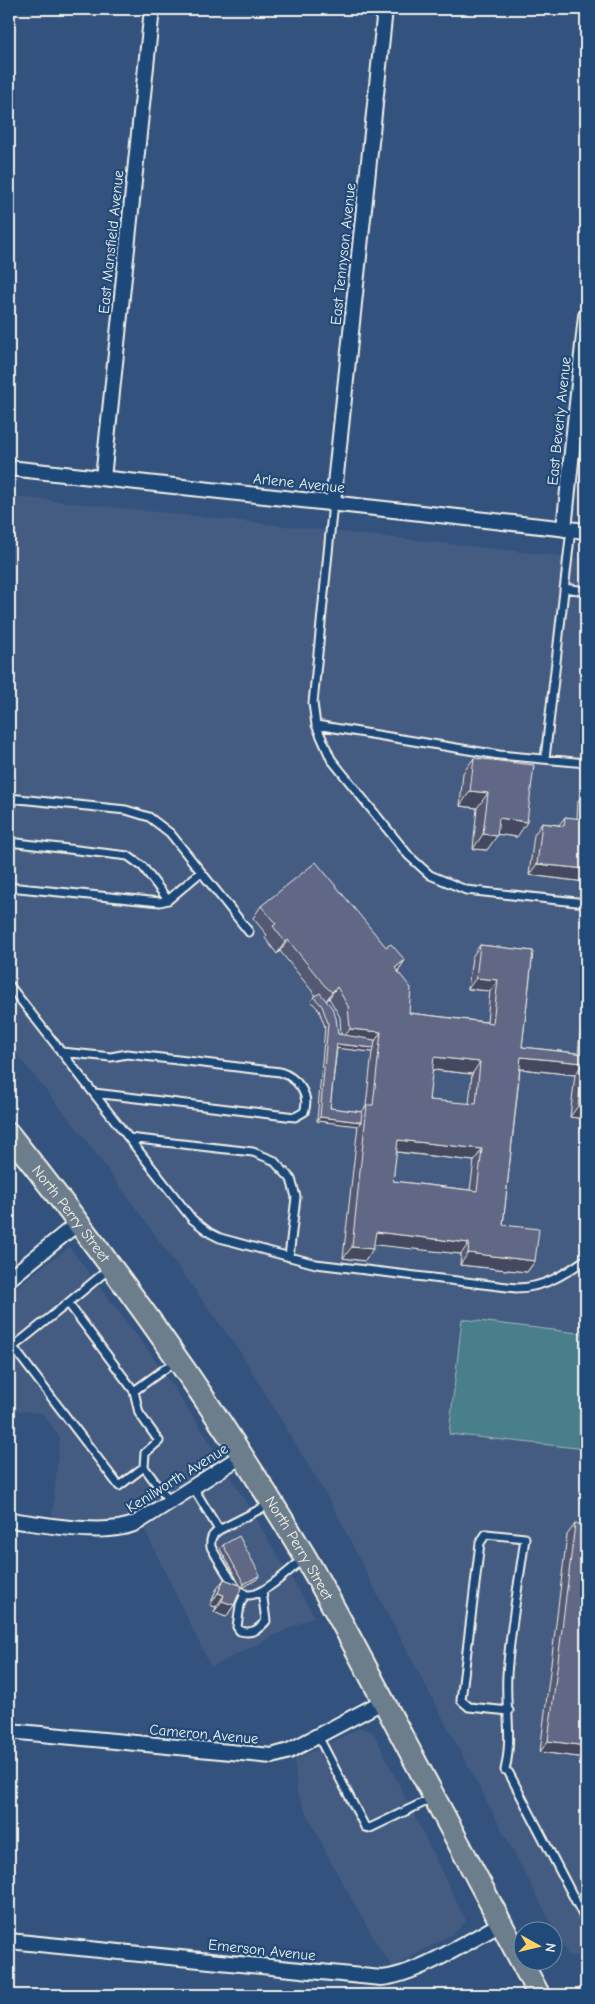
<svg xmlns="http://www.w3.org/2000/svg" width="595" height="2004" font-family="'Comic Neue',sans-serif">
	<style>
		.built { fill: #455c82 }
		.green { fill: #4a7e8b; stroke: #9fb8ba }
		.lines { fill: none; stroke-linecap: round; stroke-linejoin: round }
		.service-casing { stroke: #f4f1e8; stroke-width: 11 }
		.minor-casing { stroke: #f4f1e8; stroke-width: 18 }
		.primary-casing { stroke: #f4f1e8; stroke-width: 25 }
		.service { stroke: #1f4a7a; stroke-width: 7 }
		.minor { stroke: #1f4a7a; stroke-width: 14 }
		.primary { stroke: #6c7d8c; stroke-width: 21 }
		.wall { fill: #535973; stroke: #f4f1e8; fill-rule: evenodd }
		.shaded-wall { fill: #44495e; stroke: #f4f1e8 }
		.building { fill: #616886; stroke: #f4f1e8; fill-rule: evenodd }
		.labels { text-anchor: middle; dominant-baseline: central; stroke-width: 4.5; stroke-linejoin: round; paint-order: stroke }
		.street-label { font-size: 15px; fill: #f4f1e8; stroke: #1f4a7a }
	</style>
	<rect width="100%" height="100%" fill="#33537e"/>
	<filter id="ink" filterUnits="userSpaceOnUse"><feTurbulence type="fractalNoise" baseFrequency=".02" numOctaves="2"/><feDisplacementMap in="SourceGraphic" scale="10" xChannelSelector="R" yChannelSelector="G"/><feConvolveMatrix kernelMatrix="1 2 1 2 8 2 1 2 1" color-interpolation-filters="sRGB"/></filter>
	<g filter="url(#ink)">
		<path class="built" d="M9,496L586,559V1957L568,1955L372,1584L334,1508L241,1353L84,1137L9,1045Z
			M69,1247L151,1354L209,1441L314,1616L211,1667L145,1530L52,1519L60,1437L42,1413L9,1410V1293Z
			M360,1728L373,1732L466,1921L454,1933L393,1967L380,1949L333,1866L297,1793L295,1760Z"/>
		<path class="green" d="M462,1319L586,1334V1449L449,1434Z"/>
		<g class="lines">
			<defs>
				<path id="service" d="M333,503L313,703L316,725L331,759L409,856L430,875L466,890L586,903
					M564,588L586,591
					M316,725L499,755L586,763
					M545,759L571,529
					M9,798L126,810L149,817L170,833L249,932
					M9,828L12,799
					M9,842L128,856L143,867L168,900
					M9,887L160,902L168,900L201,872
					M9,985L192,1219L210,1233L220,1238L316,1264L516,1288C544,1288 565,1274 586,1259
					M61,1052L111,1057L127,1054L280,1072C296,1077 311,1094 304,1112L295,1117L94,1093
					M129,1138L253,1152L273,1160L291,1179L296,1197L289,1257
					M110,1268L68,1303L134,1391L177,1360
					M68,1303L13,1347L119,1486L144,1467L170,1502
					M134,1391L139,1413L159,1441L145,1453L144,1467
					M193,1487L219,1530
					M270,1504L219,1530C212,1535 210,1538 211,1547C218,1559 233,1588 245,1594C258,1601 292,1568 303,1559
					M245,1594L240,1605L237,1627L240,1631C252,1634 258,1630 266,1621L262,1591
					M318,1736L365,1827L370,1828L433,1798
					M505,1770C513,1737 505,1708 507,1675C510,1629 519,1583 525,1538L486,1534L480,1543L461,1700L469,1707L509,1711
					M509,1773L586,1921"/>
				<path id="minor" d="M9,468L586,531
					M103,478L152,9
					M333,503L385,9
					M564,529L586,316
					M9,1279L79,1222
					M9,1520C45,1524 107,1538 138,1522L243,1455
					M9,1731L272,1756L289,1751L384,1701
					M9,1941L381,1978C417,1975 468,1941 501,1924"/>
				<g id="primary">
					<path id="s1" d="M9,1134C117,1269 215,1406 304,1555C337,1611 366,1668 396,1725C444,1815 491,1905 539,1995"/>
				</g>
			</defs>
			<use href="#service" class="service-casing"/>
			<use href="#minor" class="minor-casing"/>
			<use href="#primary" class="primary-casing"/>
			<use href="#service" class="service"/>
			<use href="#minor" class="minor"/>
			<use href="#primary" class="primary"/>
		</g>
		<path class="wall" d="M474,758L517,837L497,834L487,850L473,849L477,808L460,806L463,773Z
			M586,790V882L529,875L534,835L542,823L559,825L565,817L577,819L578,801Z
			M261,906L386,947L405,960L398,971L409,1013L487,1022L490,991L468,989L472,957L480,945L533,951L522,1047L578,1053L586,982V1119L570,1117L575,1075L520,1069L503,1225L535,1261L527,1272L460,1265L461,1254L374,1244L365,1261L343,1258L358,1125L317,1121L325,1027L319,1010L311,1001L314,997L316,996L280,951L277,954L265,938L267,935L253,918ZM329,998L340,1017L341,1035L338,1034L326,1001ZM337,1048L372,1052L366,1106L362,1112L330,1108ZM432,1070L472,1074L469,1104L429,1100ZM396,1152L474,1161L470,1190L393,1181Z
			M575,1524L586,1758L540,1752L567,1535Z
			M223,1545L257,1579L242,1588L241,1587L234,1605L226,1617L214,1612L216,1607L210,1605L216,1590L224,1579L240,1585L220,1549Z"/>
		<path class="shaded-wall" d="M470,791L488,793L477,808L460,806Z
			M499,818L527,822L517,837L488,833Z
			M483,834L497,836L487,850L473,849Z
			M537,864L586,869V882L529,875Z
			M288,940L280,951L277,954L285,942Z
			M405,960L397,972L395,968Z
			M476,978L498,980L490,991L468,989Z
			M337,987L329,998L324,1004L332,992Z
			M350,1029L381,1032L373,1044L342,1040Z
			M337,1044L374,1048L372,1052L334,1048Z
			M434,1057L480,1062L472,1074L426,1069Z
			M521,1057L583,1063L575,1075L513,1068Z
			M578,1106L586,1107V1119L570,1117Z
			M320,1117L361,1122L358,1126L317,1121Z
			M398,1140L482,1149L474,1161L390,1151Z
			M376,1232L469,1243L461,1254L367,1244Z
			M352,1247L373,1249L365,1261L343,1258Z
			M468,1253L535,1261L527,1272L460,1265Z
			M260,1575L257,1579L242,1588L244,1584Z
			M218,1593L224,1595L216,1607L210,1605Z
			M222,1601L234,1605L226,1617L214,1612Z
			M548,1741L586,1746V1758L540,1752Z"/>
		<path class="building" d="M474,758L534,765L527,822L499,818L497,836L483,834L488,793L470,791Z
			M586,790V869L537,864L542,823L564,826L565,817L583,819Z
			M316,862L386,947L391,944L405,960L395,968L411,988L409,1013L493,1023L498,980L476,978L480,945L533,951L522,1047L585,1054L586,1043V1107L578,1106L583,1063L521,1057L503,1225L539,1229L535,1261L468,1253L469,1243L376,1232L373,1249L352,1247L367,1105H373L381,1032L350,1029L348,1006L337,987L332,992L325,986L288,940L285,942L273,926L276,924L261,906ZM434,1057L480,1062L476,1104L429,1100ZM398,1140L482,1149L477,1191L393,1181Z
			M320,993L332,1008L336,1018L338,1034L375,1040L374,1048L337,1044L330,1108L362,1112L361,1122L320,1117L328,1023L322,1006L314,997Z
			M575,1524L586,1525V1746L548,1741Z
			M239,1536L260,1575L244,1584L223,1545Z
			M224,1579L242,1586L234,1605L222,1601L224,1595L218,1593Z"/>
	</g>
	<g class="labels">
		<g class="street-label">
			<text transform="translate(111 242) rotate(-84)">East Mansfield Avenue</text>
			<text transform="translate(343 254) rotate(-84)">East Tennyson Avenue</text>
			<text transform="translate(559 421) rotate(-84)">East Beverly Avenue</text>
			<text transform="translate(299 483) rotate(6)">Arlene Avenue</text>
			<text stroke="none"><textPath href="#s1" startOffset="101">North Perry Street</textPath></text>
			<text transform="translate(177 1478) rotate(-32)">Kenilworth Avenue</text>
			<text stroke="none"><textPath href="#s1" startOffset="506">North Perry Street</textPath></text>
			<text transform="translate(204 1734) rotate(5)">Cameron Avenue</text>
			<text transform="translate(262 1950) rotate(6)">Emerson Avenue</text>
		</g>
	</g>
	<rect width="595" height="2004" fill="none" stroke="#1f4a7a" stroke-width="30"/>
	<rect x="15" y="15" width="565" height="1974" fill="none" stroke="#f4f1e8" stroke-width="2" filter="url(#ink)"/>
	<g transform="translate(538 1946) rotate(98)"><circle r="24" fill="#1f4a7a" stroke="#748da6"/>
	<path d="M0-4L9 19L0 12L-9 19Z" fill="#ffd166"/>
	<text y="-8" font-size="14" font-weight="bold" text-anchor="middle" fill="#f4f1e8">N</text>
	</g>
</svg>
